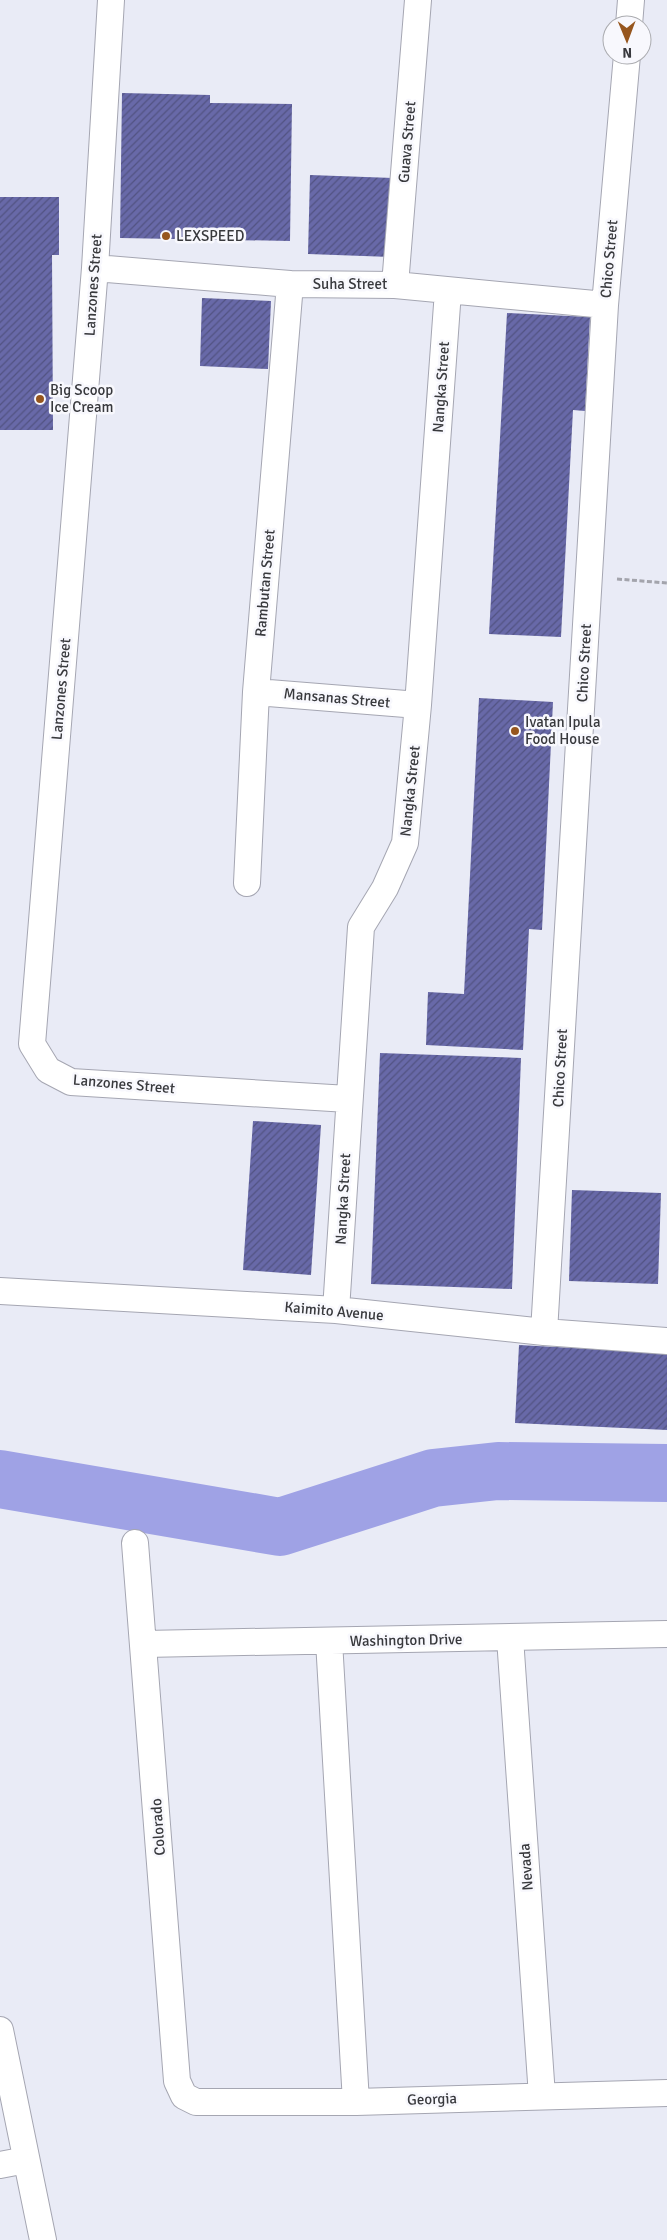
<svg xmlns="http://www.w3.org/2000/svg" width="667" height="2240" font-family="Signika,sans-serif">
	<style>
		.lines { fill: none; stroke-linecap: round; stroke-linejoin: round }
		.river { stroke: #9fa2e5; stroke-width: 58 }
		.building { fill: url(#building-hatch) }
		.street-casing { stroke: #a5a6b2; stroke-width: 28 }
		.path { stroke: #a3a4ac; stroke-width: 3; stroke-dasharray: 5 2.5; stroke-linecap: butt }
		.street { stroke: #fff; stroke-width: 26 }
		.poi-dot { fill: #96561e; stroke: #f8f8fd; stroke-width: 2 }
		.labels { text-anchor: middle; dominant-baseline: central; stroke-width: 5; stroke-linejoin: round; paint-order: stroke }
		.street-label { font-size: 15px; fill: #38393d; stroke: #f8f8fd }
		.poi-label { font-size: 15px; fill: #38393d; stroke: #f8f8fd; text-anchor: start }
	</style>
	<defs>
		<pattern id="building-hatch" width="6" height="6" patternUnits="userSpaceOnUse" patternTransform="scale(1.25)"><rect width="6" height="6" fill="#6869a8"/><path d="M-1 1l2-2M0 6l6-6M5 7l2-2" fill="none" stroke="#525382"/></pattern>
	</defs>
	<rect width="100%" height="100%" fill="#e9ebf6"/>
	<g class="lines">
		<path class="river" d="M0,1479L280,1527L433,1478L498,1471L667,1473"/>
	</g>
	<path class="building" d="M122,93L210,95V103L292,104L290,241L120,238Z
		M310,175L393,178L391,257L308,254Z
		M0,197H59V255H52L53,430H0Z
		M202,298L271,301L268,369L200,366Z
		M507,313L590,317L585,411L573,410L561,637L489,634Z
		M479,698L553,702L542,930L529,929L523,1050L426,1045L428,992L464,994Z
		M380,1053L521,1058L512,1289L371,1284Z
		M253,1121L321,1125L311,1275L243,1270Z
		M572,1190L661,1193L658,1284L569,1281Z
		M519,1345L667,1353V1430L515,1423Z"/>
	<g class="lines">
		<defs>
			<path id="street" d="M111,0L95,268L32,1044L48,1070L71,1082L348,1099
				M629,25L631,0
				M95,268L290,284L395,285L605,305
				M395,285L418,0
				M256,692L418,705
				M247,883L256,692L290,284
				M0,1291L336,1310L544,1332L667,1341
				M336,1310L361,927L385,888L405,843L418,705L448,291
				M544,1332L605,305L627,55
				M135,1543L177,2081L184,2096L196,2102H356L667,2093
				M510,1638L542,2096
				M329,1641L356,2102
				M144,1644L667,1634
				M0,2030L43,2240
				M0,2165L26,2160"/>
		</defs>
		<use href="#street" class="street-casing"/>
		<path class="path" d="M617,579L667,583"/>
		<use href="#street" class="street"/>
	</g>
	<g class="poi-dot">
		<circle cx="166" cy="236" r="5"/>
		<circle cx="40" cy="399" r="5"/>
		<circle cx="515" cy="731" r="5"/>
	</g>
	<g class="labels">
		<g class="street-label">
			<text transform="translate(407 142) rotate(-85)">Guava Street</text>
			<text transform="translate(609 259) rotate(-85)">Chico Street</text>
			<text x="350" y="284">Suha Street</text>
			<text transform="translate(93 285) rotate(-86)">Lanzones Street</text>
			<text transform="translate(441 387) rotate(-86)">Nangka Street</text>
			<text transform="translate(265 583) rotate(-85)">Rambutan Street</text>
			<text transform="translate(584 663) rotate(-87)">Chico Street</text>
			<text transform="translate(61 689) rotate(-85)">Lanzones Street</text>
			<text transform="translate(337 698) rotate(5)">Mansanas Street</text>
			<text transform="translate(410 791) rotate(-84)">Nangka Street</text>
			<text transform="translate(560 1068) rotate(-87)">Chico Street</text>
			<text transform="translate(124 1084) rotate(5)">Lanzones Street</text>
			<text transform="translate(343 1199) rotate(-87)">Nangka Street</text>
			<text transform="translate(334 1311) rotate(5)">Kaimito Avenue</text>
			<text transform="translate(406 1640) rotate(-1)">Washington Drive</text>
			<text transform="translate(158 1827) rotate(-94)">Colorado</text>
			<text transform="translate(526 1867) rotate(-94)">Nevada</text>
			<text transform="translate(432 2099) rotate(-2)">Georgia</text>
		</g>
		<g class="poi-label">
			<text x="176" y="236">LEXSPEED</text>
			<text x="50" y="390">Big Scoop<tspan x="50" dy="17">Ice Cream</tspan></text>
			<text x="525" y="722">Ivatan Ipula<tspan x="525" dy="17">Food House</tspan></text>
		</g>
	</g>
	<g transform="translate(627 40) rotate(179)"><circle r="24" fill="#f8f8fd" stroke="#abacb0"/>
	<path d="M0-4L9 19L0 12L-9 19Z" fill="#96561e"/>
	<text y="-8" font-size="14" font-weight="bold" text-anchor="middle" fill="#38393d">N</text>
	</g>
</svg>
